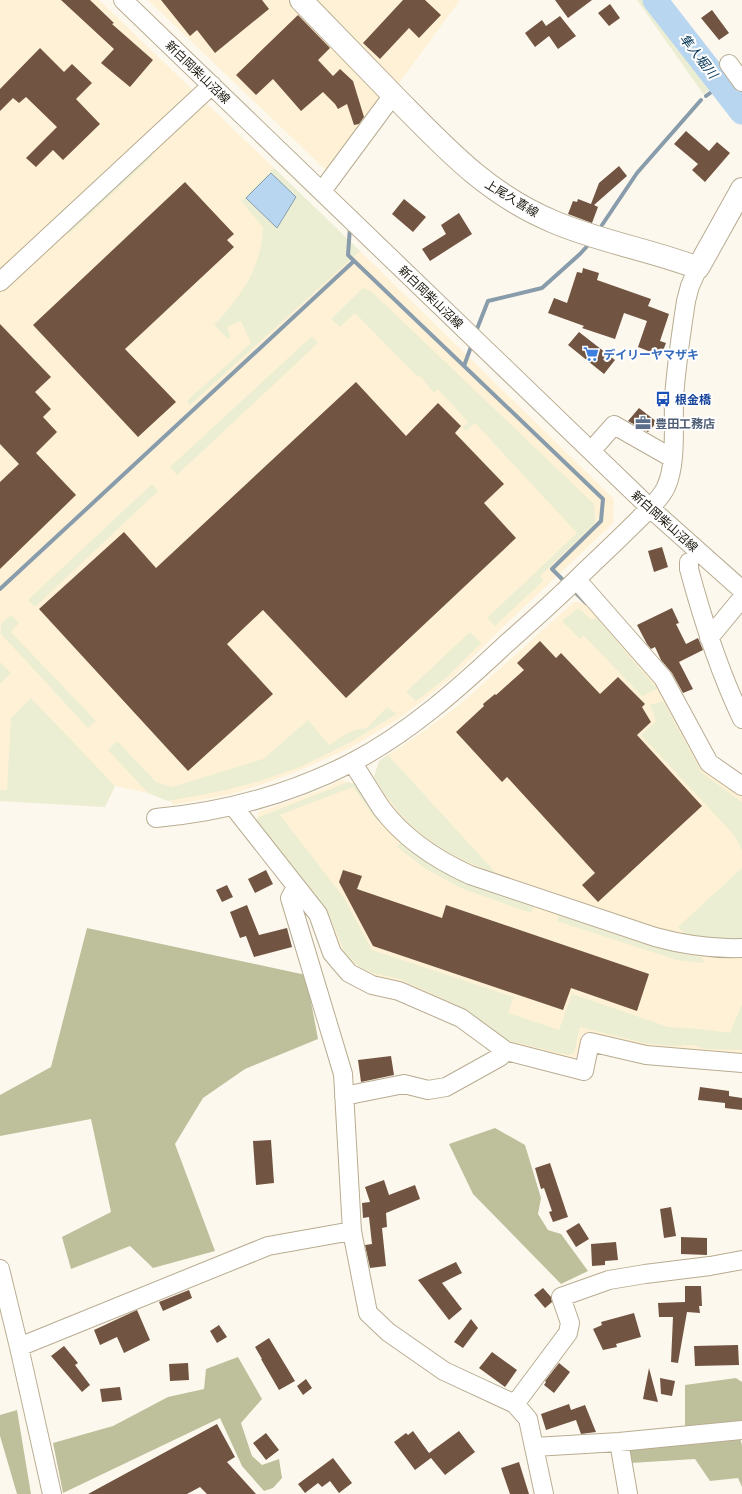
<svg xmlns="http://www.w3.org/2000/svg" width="742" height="1494" font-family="'Noto Sans','Noto Sans JP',sans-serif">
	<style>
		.built { fill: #fef1d5 }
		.green { fill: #ebeed2 }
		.forest { fill: #bec09c }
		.water { fill: #b8d6f0; stroke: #889cab }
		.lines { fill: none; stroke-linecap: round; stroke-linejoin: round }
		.stream { stroke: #889cab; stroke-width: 4 }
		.river { stroke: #b8d6f0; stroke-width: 25 }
		.building { fill: #725442 }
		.minor-casing { stroke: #b8ac92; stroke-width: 20 }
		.major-casing { stroke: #b8ac92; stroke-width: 24 }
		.minor { stroke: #fff; stroke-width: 18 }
		.major { stroke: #fff; stroke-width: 22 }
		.labels { text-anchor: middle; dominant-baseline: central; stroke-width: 4; stroke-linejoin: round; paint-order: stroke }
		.street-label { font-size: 12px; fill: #18140a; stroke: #fff }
		.shop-label { font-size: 12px; font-weight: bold; fill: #366cbe; stroke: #fff; text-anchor: start }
		.transit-label { font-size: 12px; font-weight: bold; fill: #164399; stroke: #fff; text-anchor: start }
		.service-label { font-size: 12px; font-weight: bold; fill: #4e5e75; stroke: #fff; text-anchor: start }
		.water-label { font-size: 13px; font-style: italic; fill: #003456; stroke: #fff }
	</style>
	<rect width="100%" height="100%" fill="#fdf8ed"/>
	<path class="built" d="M0,0H99L360,251L614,499L613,523L505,625L454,676L400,718L352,747L303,769L266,783L228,795L172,805V800L168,801L148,793L115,786L105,807L0,801Z
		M148,0H292L384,96L330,174Z
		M312,0H460L399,83L393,84Z
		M574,602L591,603L660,681L707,769L742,792V1057L644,1048L583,1034L578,1055L570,1061L503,1044L373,980L349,964L257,829L259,825L257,821L258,813L260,811L271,808L323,789L341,780L356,784L374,777L379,761L417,736L458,706Z"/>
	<path class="green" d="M637,0H644L707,85L709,90L704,95Z
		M150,153L153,156L69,234L66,230Z
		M274,168L360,251L190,405L187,401L251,343L241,321L227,327L230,336L228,339L214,325C241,297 262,267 263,227L241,201Z
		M363,288L372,292L594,504L595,523L540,576L543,581L495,626L487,618L577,533L475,423L466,431L463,427L468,422L438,389L434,393L420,376L418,377L355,313L340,327L331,319Z
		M312,336L318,343L177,475L170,467Z
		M152,484L158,491L35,607L28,600Z
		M578,608L592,620L596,617L657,689L642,696L584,636L580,639L562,621Z
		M11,615L19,623L11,632L96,721L88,728L1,634V624Z
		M470,632L481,643L447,677L416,701L406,692Z
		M0,662L11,673L0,684Z
		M31,698L115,786L105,807L0,801V790H7L11,718Z
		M663,701L702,773L742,802V850L734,835L641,735L656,721L650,705Z
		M387,707L397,714L349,743L300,767L263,780L226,790L168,801L148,793L108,750L117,741L156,782L172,787L263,759L308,720L329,745C341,736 353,729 367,728Z
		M388,755L496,873C440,854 405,829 374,777L379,761Z
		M348,782L356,784L380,819L377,821L353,787L280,815L344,898L372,950L514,997L508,1013L559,1030L572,994L668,1027L699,1029L730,1033L742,1004V1050L705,1049L693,1045L671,1046L644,1043L580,1027L574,1053L569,1055L506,1040L467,1010L400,979L373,973L359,967L345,953L326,908L257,821V818Z
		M402,842L430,864L453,878L534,906L531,913L461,888L426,869L397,847Z
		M742,868V939C729,940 695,941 685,934C683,932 680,929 678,927Z
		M559,915C606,930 653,951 702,957L704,963L677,960L557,921Z"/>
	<path class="forest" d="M87,928L306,975L318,1039L245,1069L203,1098L175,1144L215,1251L153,1268L130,1246L71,1269L62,1237L111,1212L91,1119L0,1136V1095L51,1067Z
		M495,1128L525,1145L541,1198L538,1214L548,1230L561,1234L588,1271L561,1284L473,1194L449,1144Z
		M238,1357L262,1399L241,1423L252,1456L262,1465L279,1459L282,1478L273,1488L264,1491L242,1466L220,1418L63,1493L53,1443L113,1426L168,1397L204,1389L206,1369Z
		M736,1378L742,1382V1424L685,1426V1385Z
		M17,1410L31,1494H17L0,1436V1415Z
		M740,1438L742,1445V1487L738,1478L710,1481L695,1459L631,1463L628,1447Z"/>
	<path class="water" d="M271,173L296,197L277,228L246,198Z"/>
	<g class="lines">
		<path class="stream" d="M706,96L721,85
			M602,225L637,173L701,100
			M350,227L348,255L603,499L601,521L552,569L566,583
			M475,334L488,301L542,288L580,254L590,243
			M464,366L472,344
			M0,589L354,261
			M573,590L586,603"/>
		<path class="river" d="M655,0L742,112"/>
	</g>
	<path class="building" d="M61,0H90L114,23L112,24L153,60L130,87L101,63L114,49Z
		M161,0H262L269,9L215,53L197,30L190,36Z
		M403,0H425L441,15L419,38L409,28L380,59L363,43Z
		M555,0H592L568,18Z
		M610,4L620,18L609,26L598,13Z
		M712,10L729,33L719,40L701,18Z
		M298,15L330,48L318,60L333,76L340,69L353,81L364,117L359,124L354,125L347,104L338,109L335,104L323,92L301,111L273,79L256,95L236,75Z
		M560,16L576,36L558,49L549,36L535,47L525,33L542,20L546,26Z
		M40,48L64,72L72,64L92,83L76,99L100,124L63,160L53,150L36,167L26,158L57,127L26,97L19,103L13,98L0,111V89Z
		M686,131L709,151L717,142L730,153L705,182L692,170L698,164L674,144Z
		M619,166L627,176L594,205L598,207L592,223L568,214L573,201L577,202L578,199L591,204L599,183Z
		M185,182L234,234L227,240L234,247L125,349L176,402L138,437L33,325Z
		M404,199L426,217L413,232L392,214Z
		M459,213L472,234L430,261L422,249L446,234L441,225Z
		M583,268L599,273L597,280L651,299L648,306L669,314L660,341L666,343L661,356L638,347L647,321L624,313L615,339L582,328L584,326L548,313L554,298L567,303L577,272L582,273Z
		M0,324L51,377L35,392L51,409L43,417L57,432L36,453L76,495L0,569V482L19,464L0,444Z
		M579,332L615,360L604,374L568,345Z
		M356,382L406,436L438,403L461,426L455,433L504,484L484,503L516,538L346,698L263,610L227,644L273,694L188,771L39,609L124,532L156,568Z
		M639,408L657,422L648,432L628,421Z
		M662,547L668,567L654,572L648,551Z
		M672,608L679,623L676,624L686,644L698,638L703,650L679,662L693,689L683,693L672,673L661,660L655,647L651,649L647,644L637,625Z
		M540,641L556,658L561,653L600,694L618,677L645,704L642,707L651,722L637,735L702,806L598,902L582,885L595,873L507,777L502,782L456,732L484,706L483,704L495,694L496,695L524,670L517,663Z
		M266,870L273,884L255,893L248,879Z
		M343,870L362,876L357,889L442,918L446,905L649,974L637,1011L571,988L563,1010L373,946L339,882Z
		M227,885L233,897L222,902L216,890Z
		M247,905L259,935L287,928L292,947L254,957L246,936L240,938L230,912Z
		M391,1056L394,1075L361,1082L358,1060Z
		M700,1087L729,1091V1096L742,1098V1110L725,1108V1103L698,1100Z
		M271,1140L274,1183L256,1185L253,1141Z
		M550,1163L568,1217L553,1222L549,1212L552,1211L544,1188L541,1189L535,1168Z
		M384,1180L389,1195L415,1185L420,1199L386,1213L387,1227L382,1228L386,1266L370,1268L365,1245L372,1244L369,1217L363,1218L362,1203L370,1202L365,1187Z
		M671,1207L676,1236L664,1238L660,1209Z
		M579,1223L589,1239L576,1247L566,1231Z
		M681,1237L707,1238V1255L681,1254Z
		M616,1242L618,1260L605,1261V1265L592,1266L591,1244Z
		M456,1262L462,1273L442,1283L462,1309L449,1320L418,1280Z
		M685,1286H701L702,1306H699L700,1313L687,1312L678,1363L671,1362L673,1317H659L658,1303L685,1302Z
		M543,1288L551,1297L552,1302L545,1308L534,1295Z
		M189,1290L192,1298L163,1311L159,1302Z
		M137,1310L150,1340L124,1353L117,1337L100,1345L94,1330Z
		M634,1313L641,1337L616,1344L617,1347L603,1350L593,1329L602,1325L601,1322Z
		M471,1319L478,1328L463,1348L454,1342Z
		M219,1325L227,1337L217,1343L210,1331Z
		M269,1338L295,1381L279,1390L261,1359H262L255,1347Z
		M738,1345L739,1365L695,1366L694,1346Z
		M64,1346L78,1363L75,1365L90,1385L82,1392L51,1356Z
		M492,1352L517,1370L505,1387L479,1368Z
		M188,1363L189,1380L170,1381L169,1364Z
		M559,1363L570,1372L554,1393L544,1385L546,1382L545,1381Z
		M649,1368L658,1402L643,1399Z
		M660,1378L675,1381L672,1396L661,1394Z
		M306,1379L312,1388L303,1395L297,1386Z
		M120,1387L122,1400L102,1402L100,1389Z
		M569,1404L571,1410L585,1405L596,1432L581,1434L576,1420L546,1430L541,1414Z
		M217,1424L235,1457L227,1462L256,1494H207L200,1487L187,1494H88Z
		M413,1431L429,1453L459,1431L475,1452L445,1475L431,1458L415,1470L394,1442L406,1433L408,1435Z
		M266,1433L279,1450L266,1460L253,1443Z
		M333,1458L352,1483L339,1493L330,1481L322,1487L318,1483L305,1493L298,1484Z
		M519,1462L529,1494H510L501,1468Z"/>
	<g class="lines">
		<defs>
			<path id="minor" d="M123,0L650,508L742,590
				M729,64L742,82
				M322,191L393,95
				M0,282L212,85
				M591,451L614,425L672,458
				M689,562V569C703,621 719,671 742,719
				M577,580L663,678L709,763L742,786
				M709,638L742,598
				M352,762C362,777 372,794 382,809C404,838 437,860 470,875L655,937C684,945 712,949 742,948
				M233,806L318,914L332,953L349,973L372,985L399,991L461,1018L506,1051L584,1071L590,1042L646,1055L742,1063
				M156,818C224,812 290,794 351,763C409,733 459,688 506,644C532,621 559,597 584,572C603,554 621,537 640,518C648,509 661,499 666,487C677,463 673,426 674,399C676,366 681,334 686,301L690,286L698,268
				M296,887L290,898L343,1074L352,1231L368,1313L388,1332L444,1371L515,1404L528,1419L544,1494
				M344,1096L404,1084L428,1090L446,1087L500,1057L506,1051
				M0,1269L19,1347L52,1494
				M19,1347L268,1246L352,1231
				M515,1404L568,1333L570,1323L561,1297L609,1280L645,1274L710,1266L742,1260
				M619,1442L628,1494
				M534,1447L619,1442L742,1430"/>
			<path id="major" d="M301,0C334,34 367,68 400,102C448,151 489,195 554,222C601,242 651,250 698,268L742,189"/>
		</defs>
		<use href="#minor" class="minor-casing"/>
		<use href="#major" class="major-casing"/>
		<use href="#minor" class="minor"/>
		<use href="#major" class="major"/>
	</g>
	<defs>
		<symbol id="supermarket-bare" viewBox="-9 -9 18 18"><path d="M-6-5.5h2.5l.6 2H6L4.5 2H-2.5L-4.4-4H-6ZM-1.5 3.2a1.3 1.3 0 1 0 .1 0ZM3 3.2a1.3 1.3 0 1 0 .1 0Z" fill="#3f7fe0" stroke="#fff" stroke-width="2.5" paint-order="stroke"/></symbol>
		<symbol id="bus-bare" viewBox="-9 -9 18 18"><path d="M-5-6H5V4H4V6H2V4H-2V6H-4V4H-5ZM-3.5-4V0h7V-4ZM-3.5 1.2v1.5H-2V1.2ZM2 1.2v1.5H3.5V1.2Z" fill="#1a4fb4" stroke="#fff" stroke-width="2.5" paint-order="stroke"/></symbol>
		<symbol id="office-bare" viewBox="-9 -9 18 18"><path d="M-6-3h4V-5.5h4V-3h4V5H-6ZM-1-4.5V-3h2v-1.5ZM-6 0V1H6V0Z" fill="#5c6f8a" stroke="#fff" stroke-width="2.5" paint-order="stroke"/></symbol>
	</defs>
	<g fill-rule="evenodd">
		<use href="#supermarket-bare" x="580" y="343" width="22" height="22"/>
		<use href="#bus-bare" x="652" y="388" width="22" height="22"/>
		<use href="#office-bare" x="632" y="412" width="22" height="22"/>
	</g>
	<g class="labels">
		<g class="street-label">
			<text transform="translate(198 72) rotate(44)">新白岡柴山沼線</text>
			<text transform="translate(512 198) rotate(31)">上尾久喜線</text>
			<text transform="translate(431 297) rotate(44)">新白岡柴山沼線</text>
			<text transform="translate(665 521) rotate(42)">新白岡柴山沼線</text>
		</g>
		<g class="shop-label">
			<text x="603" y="354">デイリーヤマザキ</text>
		</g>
		<g class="transit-label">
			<text x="675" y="399">根金橋</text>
		</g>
		<g class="service-label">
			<text x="655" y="423">豊田工務店</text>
		</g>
		<g class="water-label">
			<text transform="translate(699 56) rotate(52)">隼人堀川</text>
		</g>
	</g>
</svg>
